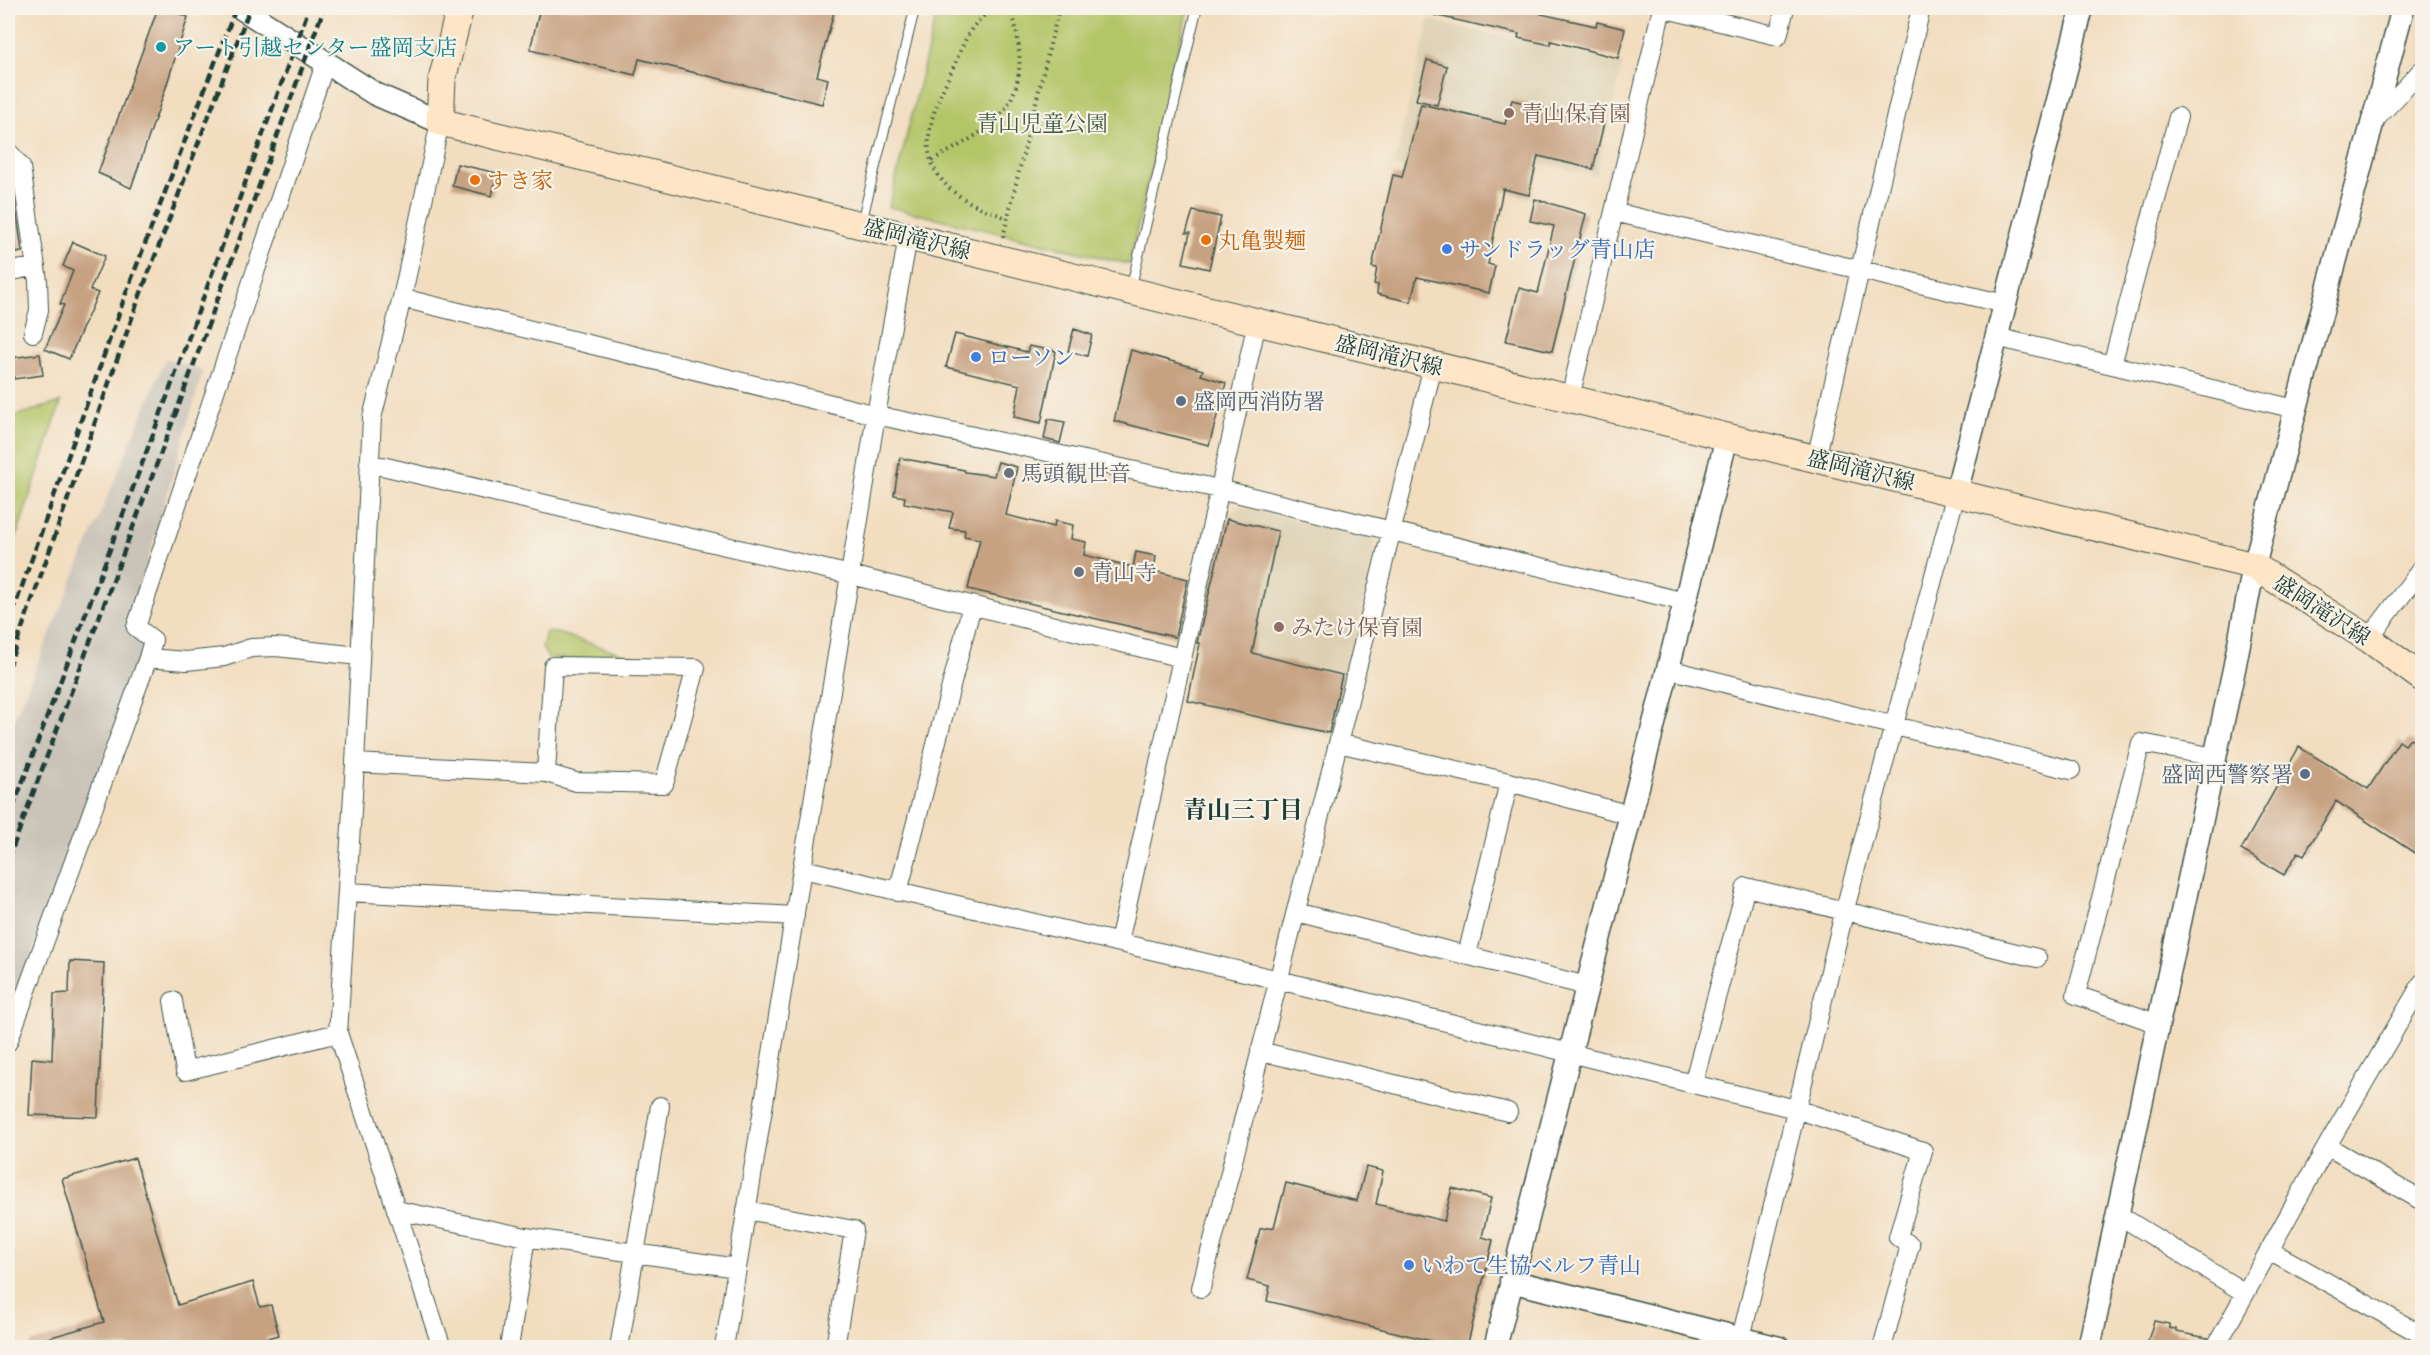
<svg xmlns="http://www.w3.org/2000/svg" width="2430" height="1355" font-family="'EB Garamond','Noto Serif JP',serif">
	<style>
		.built { fill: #ddd0b2 }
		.industrial { fill: #c9c3b8 }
		.green { fill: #b4c568; stroke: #6a814e; stroke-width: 1.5 }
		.building { fill: #c7a282 }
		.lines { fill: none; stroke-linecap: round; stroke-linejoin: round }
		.service-casing { stroke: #3f5549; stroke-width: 11 }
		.minor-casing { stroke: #3f5549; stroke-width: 20 }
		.tertiary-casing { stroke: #3f5549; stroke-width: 25 }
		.secondary-casing { stroke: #3f5549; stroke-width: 29 }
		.path { stroke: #3f5549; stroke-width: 4; stroke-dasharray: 1.5 4.5; stroke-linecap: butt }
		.service { stroke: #fff; stroke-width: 9 }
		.minor { stroke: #fff; stroke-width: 18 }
		.tertiary { stroke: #fff; stroke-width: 22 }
		.secondary { stroke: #fde5c5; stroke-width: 27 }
		.rail { stroke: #1f3d34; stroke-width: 4.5; stroke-dasharray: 9 4.5; stroke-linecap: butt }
		.culture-dot { fill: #0f9aa8; stroke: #f7f3e8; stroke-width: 2 }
		.education-dot { fill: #8d6e63; stroke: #f7f3e8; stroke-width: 2 }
		.food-dot { fill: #e8710a; stroke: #f7f3e8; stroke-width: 2 }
		.shop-dot { fill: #3f7fe0; stroke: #f7f3e8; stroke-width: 2 }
		.service-dot { fill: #5c6f8a; stroke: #f7f3e8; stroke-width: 2 }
		.worship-dot { fill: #6b7280; stroke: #f7f3e8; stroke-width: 2 }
		.labels { text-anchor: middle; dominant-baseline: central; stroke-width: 4.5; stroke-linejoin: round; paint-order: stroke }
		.culture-label { font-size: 22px; fill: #0d838f; stroke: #f7f3e8; text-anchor: start }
		.education-label { font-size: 22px; fill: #785e54; stroke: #f7f3e8; text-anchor: start }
		.park-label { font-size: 22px; fill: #3d583e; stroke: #f7f3e8 }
		.food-label { font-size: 22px; fill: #c56008; stroke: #f7f3e8; text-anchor: start }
		.street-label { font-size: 22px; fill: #1f3d34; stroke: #f7f3e8 }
		.shop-label { font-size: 22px; fill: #366cbe; stroke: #f7f3e8; text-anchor: start }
		.service-label { font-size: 22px; fill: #4e5e75; stroke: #f7f3e8; text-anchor: start }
		.worship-label { font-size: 22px; fill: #5b616d; stroke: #f7f3e8; text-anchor: start }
		.neighbourhood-label { font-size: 24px; font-weight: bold; fill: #1f3d34; stroke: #f7f3e8 }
	</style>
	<rect width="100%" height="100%" fill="#f7f3e8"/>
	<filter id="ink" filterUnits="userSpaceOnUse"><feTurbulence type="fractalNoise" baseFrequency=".0167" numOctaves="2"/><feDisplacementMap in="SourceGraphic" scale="12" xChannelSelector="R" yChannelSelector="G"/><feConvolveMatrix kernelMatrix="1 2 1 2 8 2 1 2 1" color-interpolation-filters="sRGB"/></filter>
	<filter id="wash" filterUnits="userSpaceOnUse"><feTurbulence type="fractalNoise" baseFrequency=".008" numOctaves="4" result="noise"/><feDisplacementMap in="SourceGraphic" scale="24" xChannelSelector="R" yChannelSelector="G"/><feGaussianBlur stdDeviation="1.35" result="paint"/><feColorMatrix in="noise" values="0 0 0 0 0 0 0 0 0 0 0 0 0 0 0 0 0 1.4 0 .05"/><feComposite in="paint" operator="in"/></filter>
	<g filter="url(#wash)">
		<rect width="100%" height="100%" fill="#f2ddbf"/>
		<path class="built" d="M1429,20L1623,63L1596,176L1540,163L1531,199L1394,166Z
			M1242,506L1371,538L1376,550L1333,737L1184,703L1223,517Z"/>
		<path class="industrial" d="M166,358L203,371L127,632L147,641L8,1017V734Z"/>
		<path class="green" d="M938,8H1188L1129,264L889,207Z
			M61,402L8,562V418Z
			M546,632L557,633L650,662L548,658L542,648Z"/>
		<g id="blocks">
			<path class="building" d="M158,8H164L188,17L165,90L131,188L98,173Z
				M540,8H835L817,76L828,79L822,104L639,59L635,75L530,50Z
				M1434,8H1533L1541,10V14L1596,26L1597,22L1625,29L1618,58L1551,41V45L1518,38L1519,34L1433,15Z
				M1427,60L1447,66L1437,105L1416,100Z
				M1512,100L1604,123L1593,169L1538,156L1529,195L1503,189L1488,264L1495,266L1489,293L1417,277L1411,302L1377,294L1378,285L1374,284L1377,268L1372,267L1393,175L1402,177L1421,104L1505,124Z
				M457,164L497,173L492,196L452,186Z
				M1535,199L1586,214L1552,351L1506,341L1519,288L1538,293L1554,226L1530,221Z
				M8,201H15L22,252L8,254Z
				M1193,211L1221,217L1209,269L1183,263L1190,233H1186Z
				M73,242L105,256L90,290L98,293L69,359L45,349L64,305L60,304L73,271L63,266Z
				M1074,329L1092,335L1087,356L1068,351Z
				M955,334L1027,352L1029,346L1056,351L1041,423L1014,417L1020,385L946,367Z
				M1131,350L1203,370L1201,375L1226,383L1209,445L1114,421Z
				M40,354L43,375L14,379L11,358Z
				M1048,419L1065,422L1060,443L1044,439Z
				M900,458L964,470L965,472L994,476L998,462L1017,467L1006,515L1054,527L1055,521L1073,525L1071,539L1086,542L1084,555L1133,567L1136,552L1156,556L1154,571L1188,579L1175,637L968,589L980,539L964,536L965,530L949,528L953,512L904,503L905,497L894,495Z
				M1227,519L1278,531L1252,653L1342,675L1329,733L1188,701L1200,643H1197Z
				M2410,739L2422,747V858L2336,801L2304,855L2298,852L2284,875L2241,850L2299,747L2368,789L2399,741L2405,745Z
				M70,961L104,963L98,1117L29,1115L32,1058L52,1060L54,994L69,993Z
				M135,1158L178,1305L253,1282L260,1307L271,1305L279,1335L266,1338L269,1347H30V1343L104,1322L62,1179Z
				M1366,1167L1383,1171L1376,1204L1444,1221L1452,1188L1491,1198L1482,1237L1493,1240L1467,1347H1456L1267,1301L1270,1286L1247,1280L1260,1229L1274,1227L1286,1183L1357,1201Z
				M2154,1321L2169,1324V1328L2176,1329V1332L2208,1338L2204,1347H2146Z"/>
		</g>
	</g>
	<g filter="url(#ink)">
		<use href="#blocks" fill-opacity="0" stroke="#3f5549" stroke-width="1.5"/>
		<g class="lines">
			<defs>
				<path id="service" d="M861,224L915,8
					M1131,288L1197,8"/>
				<path id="minor" d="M1662,8L1778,36L1785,8
					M440,122L402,298L372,418L355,763L338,1033L442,1348
					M2372,123L2422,70
					M8,151L21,167L38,281L39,310L33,333
					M1614,212L2005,304
					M8,272L36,266
					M402,298L876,415L1219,489L1685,602
					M1996,337L2295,409
					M2112,365L2178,117
					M1570,398L1662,8
					M1816,459L1921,8
					M369,463L851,575L1182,658
					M2369,639L2422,568
					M148,658L186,661L224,657L251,648L276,647L359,656
					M1668,669L2071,770
					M1338,743L1509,782L1467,955
					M355,763L546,773L553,666L696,668L664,784L576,782L546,773
					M1509,782L1630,815
					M803,869L1279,980L1693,1084L1746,887L2037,958
					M347,892L795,916
					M898,892L972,605
					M1296,912L1587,986
					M1119,942L1257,322
					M173,1001L185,1071L338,1033
					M2150,1021L2076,995L2141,743L2215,757
					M8,1042L148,658L153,640L136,627L326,61
					M1260,1051L1508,1112
					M1693,1084L1796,1109L1923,1151L1898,1237L1910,1245L1882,1348
					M2327,1146L2422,1201
					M396,1210L526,1237L509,1348
					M746,1210L854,1230L835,1348
					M2117,1214L2245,1293
					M526,1237L737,1268
					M2269,1250L2422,1335
					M1201,1288L1433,366
					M1741,1338L1845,909L1956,493
					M619,1348L660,1106
					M724,1348L876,415L908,237
					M2215,1348L2327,1146L2422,983"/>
				<path id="tertiary" d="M241,8L375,94L440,122
					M1956,493L2082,8
					M1511,1281L1779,1348
					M1495,1348L1727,437
					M2089,1348L2234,669L2254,566L2403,8"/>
				<path id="secondary" d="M460,8L442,80L440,122L2254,566L2369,639L2422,678"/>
			</defs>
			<use href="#service" class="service-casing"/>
			<use href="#minor" class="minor-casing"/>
			<use href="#tertiary" class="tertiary-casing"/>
			<use href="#secondary" class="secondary-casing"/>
			<path class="path" d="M993,8C986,13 979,20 973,27C965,38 960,52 955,64C941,93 917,138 935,170C951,198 979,207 1007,218
				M932,160C1008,122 1035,95 1011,8
				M1003,237L1059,8"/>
			<use href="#service" class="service"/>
			<use href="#minor" class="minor"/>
			<use href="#tertiary" class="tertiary"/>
			<use href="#secondary" class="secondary"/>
			<path class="rail" d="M8,626L125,296L236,8
				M8,668L139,298L250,8
				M8,821L167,397L309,8
				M8,860L180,402L324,8"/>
		</g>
	</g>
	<circle class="culture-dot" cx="161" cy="47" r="6"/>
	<g class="education-dot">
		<circle cx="1509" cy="113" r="6"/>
		<circle cx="1279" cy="627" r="6"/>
	</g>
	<g class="food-dot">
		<circle cx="475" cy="180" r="6"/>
		<circle cx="1206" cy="240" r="6"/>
	</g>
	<g class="shop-dot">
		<circle cx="1447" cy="249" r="6"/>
		<circle cx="976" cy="357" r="6"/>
		<circle cx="1409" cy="1265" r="6"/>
	</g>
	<g class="service-dot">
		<circle cx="1181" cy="401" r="6"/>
		<circle cx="2305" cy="774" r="6"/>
	</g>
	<g class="worship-dot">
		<circle cx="1009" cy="473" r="6"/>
		<circle cx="1079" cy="572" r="6"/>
	</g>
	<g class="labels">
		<g class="culture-label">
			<text x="173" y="47">アート引越センター盛岡支店</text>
		</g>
		<g class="education-label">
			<text x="1521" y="113">青山保育園</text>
			<text x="1291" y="627">みたけ保育園</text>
		</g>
		<g class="park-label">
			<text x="1042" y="123">青山児童公園</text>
		</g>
		<g class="food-label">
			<text x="487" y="180">すき家</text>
			<text x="1218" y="240">丸亀製麺</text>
		</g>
		<g class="street-label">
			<text transform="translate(917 239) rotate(14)">盛岡滝沢線</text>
			<text transform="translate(1389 355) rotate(14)">盛岡滝沢線</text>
			<text transform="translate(1861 470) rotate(14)">盛岡滝沢線</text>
			<text transform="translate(2322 610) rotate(33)">盛岡滝沢線</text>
		</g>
		<g class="shop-label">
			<text x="1459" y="249">サンドラッグ青山店</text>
			<text x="988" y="357">ローソン</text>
			<text x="1421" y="1265">いわて生協ベルフ青山</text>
		</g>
		<g class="service-label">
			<text x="1193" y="401">盛岡西消防署</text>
			<text x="2293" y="774" text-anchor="end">盛岡西警察署</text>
		</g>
		<g class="worship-label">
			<text x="1021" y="473">馬頭観世音</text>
			<text x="1091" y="572">青山寺</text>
		</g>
		<g class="neighbourhood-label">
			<text x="1243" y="809">青山三丁目</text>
		</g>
	</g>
	<rect width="2430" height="1355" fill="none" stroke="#f7f3e8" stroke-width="30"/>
</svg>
